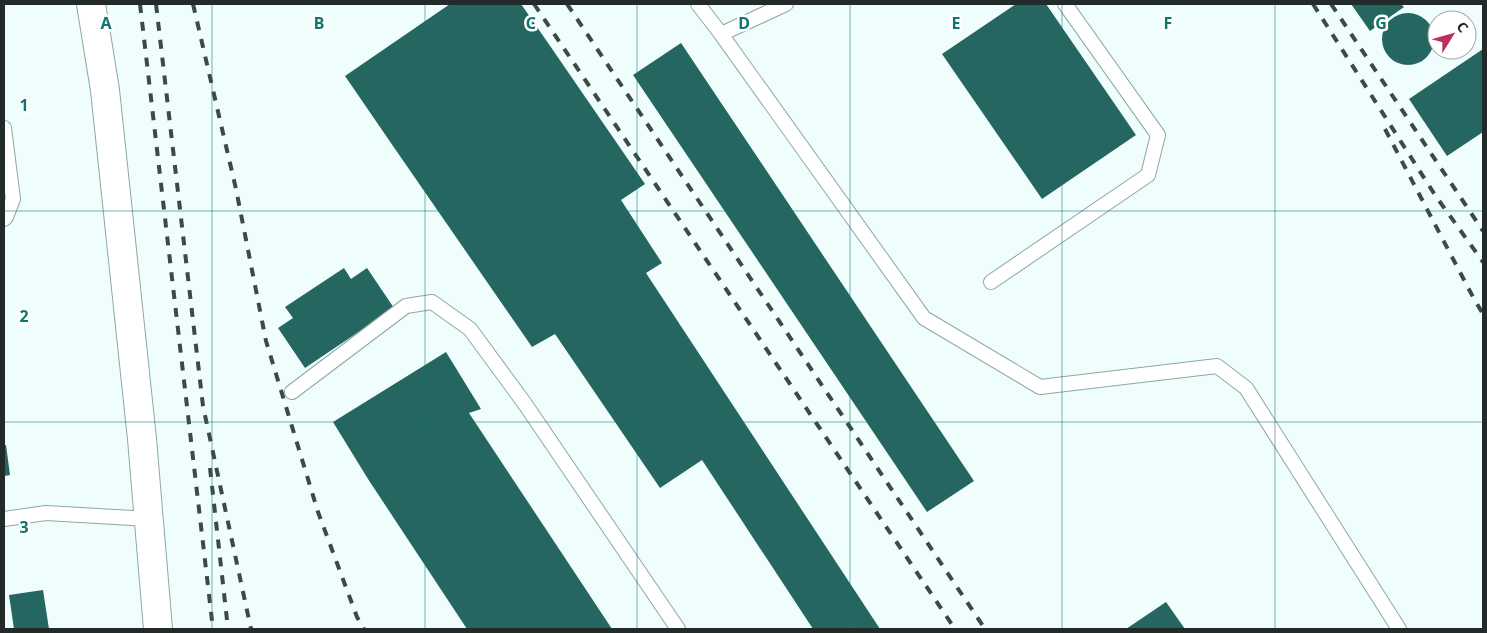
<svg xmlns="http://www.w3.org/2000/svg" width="1487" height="633" font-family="'Noto Sans',sans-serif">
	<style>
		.building { fill: #266660 }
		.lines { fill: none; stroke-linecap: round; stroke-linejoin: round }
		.lane-casing { stroke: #8fa7a4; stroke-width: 16 }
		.street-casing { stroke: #8fa7a4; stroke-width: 30 }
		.lane { stroke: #fff; stroke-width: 14 }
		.street { stroke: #fff; stroke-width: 28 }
		.rail { stroke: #3e4847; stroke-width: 4; stroke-dasharray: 9 9; stroke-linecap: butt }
		.grid { fill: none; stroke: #0f766e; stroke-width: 1; stroke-opacity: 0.55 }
		.grid-label { font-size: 16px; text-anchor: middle; font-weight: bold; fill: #0f766e; stroke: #fff; stroke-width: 5; stroke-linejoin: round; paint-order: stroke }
	</style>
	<rect width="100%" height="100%" fill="#effefc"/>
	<path class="building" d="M450,4H521L546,40L645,184L621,200L662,263L646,273L880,629H813L702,460L660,488L555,334L532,347L393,146L345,76Z
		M1016,4H1046L1136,135L1042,199L942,54Z
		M1351,4H1401L1404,7L1370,31Z
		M1382 39a26 26 0 1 1 52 0a26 26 0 1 1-52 0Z
		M681,43L974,481L927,512L633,75Z
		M1483,49V132L1447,156L1409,99Z
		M344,268L351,279L367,268L394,308L305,368L278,328L293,318L285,307Z
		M446,352L481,409L469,413L612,629H467L368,479L333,422Z
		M4,445H6L10,475L4,476Z
		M43,590L49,629H14L9,595Z
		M1166,602L1185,629H1126Z"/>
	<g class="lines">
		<defs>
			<path id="lane" d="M698,4L721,34
				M786,4L721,34L924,318L1040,387L1217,366L1246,388L1399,629
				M4,128L13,199L6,217L4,219
				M991,282L1148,175L1158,135L1065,4
				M292,392L406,306L432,302L470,329L525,404L678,629
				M4,519L46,513L149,519"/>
			<path id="street" d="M91,4L105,90L142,439L158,629"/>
		</defs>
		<use href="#lane" class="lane-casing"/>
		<use href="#street" class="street-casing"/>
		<use href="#lane" class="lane"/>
		<use href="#street" class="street"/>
		<path class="rail" d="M140,4L213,629
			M156,4L203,406L251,629
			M193,4L236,189L266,341L318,512L357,617L364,629
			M534,4L955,629
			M567,4L985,629
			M1313,4L1435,195L1483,262
			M1331,4L1483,231
			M1385,129L1473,297L1483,314
			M210,468L228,629"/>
	</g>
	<path class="grid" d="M212,4V629M425,4V629M637,4V629M850,4V629M1062,4V629M1275,4V629M4,211H1483M4,422H1483"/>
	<g class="grid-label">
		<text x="106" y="29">A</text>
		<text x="319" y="29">B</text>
		<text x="531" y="29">C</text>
		<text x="744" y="29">D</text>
		<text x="956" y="29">E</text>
		<text x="1168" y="29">F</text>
		<text x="1381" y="29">G</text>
		<text x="24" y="111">1</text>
		<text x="24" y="322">2</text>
		<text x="24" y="533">3</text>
	</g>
	<rect width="1487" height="633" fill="none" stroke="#222b2a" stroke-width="10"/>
	<g transform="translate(1452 35) rotate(53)"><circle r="24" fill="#ffffff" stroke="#a7aaaa"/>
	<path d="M0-4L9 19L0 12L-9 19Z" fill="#bd2e5d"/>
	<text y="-8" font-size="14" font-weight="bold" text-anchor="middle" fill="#222b2a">С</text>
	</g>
</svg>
